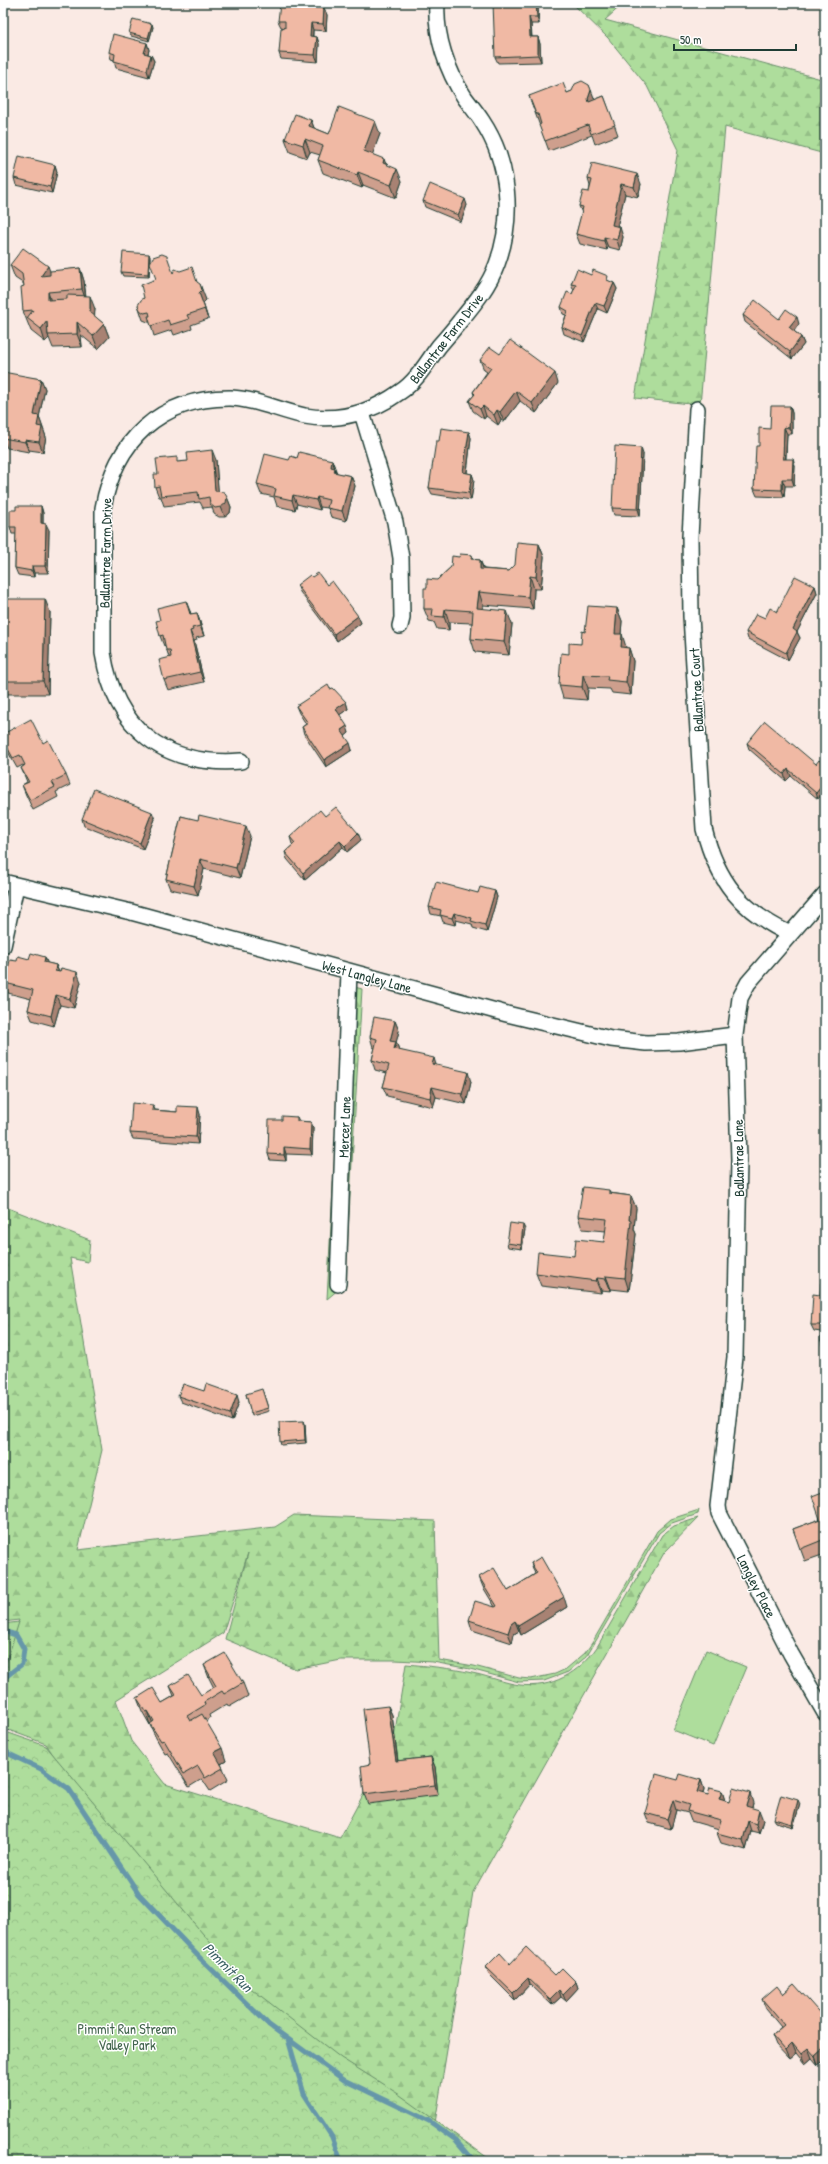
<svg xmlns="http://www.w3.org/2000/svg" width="828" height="2164" font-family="'Patrick Hand',sans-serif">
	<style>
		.forest { fill: url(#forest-firs); stroke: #668d68 }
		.park { fill: url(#park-crowns); stroke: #668d68 }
		.pitch { fill: #aedd9c; stroke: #668d68 }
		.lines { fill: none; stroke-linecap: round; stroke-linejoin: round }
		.stream { stroke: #6697a9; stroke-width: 5 }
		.street-casing { stroke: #1f3d34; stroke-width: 18 }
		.street { stroke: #fff; stroke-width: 15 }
		.wall { fill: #ce9f8d; stroke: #1f3d34 }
		.shaded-wall { fill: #a88273; stroke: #1f3d34 }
		.building { fill: #f0b9a4; stroke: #1f3d34 }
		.labels { text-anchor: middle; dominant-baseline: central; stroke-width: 3; stroke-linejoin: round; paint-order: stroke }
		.street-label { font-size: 14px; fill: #1f3d34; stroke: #fff }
		.park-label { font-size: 14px; fill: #43654e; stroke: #fff }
		.water-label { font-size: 15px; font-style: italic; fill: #3d6265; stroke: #fff }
	</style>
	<defs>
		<pattern id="forest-firs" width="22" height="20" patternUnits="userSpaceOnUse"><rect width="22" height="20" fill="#aedd9c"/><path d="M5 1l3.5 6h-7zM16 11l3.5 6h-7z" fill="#95bf87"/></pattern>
		<pattern id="park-crowns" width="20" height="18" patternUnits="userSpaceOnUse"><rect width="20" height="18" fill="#aedd9c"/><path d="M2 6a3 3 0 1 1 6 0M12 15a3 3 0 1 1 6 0" fill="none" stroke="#95bf87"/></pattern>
	</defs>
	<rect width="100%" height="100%" fill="#faeae4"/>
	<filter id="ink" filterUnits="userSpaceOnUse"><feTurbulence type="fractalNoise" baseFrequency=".025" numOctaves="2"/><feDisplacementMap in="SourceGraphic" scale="8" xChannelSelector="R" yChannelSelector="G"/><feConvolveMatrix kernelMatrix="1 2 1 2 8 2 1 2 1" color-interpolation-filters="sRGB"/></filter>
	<g filter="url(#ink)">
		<path class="forest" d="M572,3H624L605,20L825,80V154L725,127L700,405L635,398L678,150L647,86L608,38Z
			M344,984L362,989L345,1284L327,1299Z
			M3,1206L90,1240L88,1262L70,1258L102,1450L78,1550L275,1527L294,1515L435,1521L439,1660L474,1666L519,1678L531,1679L555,1674L566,1669L585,1653L592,1643L657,1531L671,1519L699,1510L698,1514L672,1523L659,1533L587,1656L568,1672L544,1681L519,1682L470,1669L433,1662L395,1660H341L296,1669L225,1639L248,1553L223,1633L116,1700L131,1741L165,1784L340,1838L394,1737L406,1664C428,1666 450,1668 472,1673C488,1676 504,1683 520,1685C552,1689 579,1673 597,1647L662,1535L674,1526L698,1518L664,1553L473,1892L433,2135L253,2014L114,1847L46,1744L3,1728V1672L19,1620L3,1622Z"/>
		<path class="park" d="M19,1622L3,1673V1624Z
			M3,1731L46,1746L244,1983L341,2058L400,2095L488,2158L490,2161H3Z"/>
		<path class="pitch" d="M706,1650L746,1667L713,1746L673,1730Z"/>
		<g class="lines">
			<path class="stream" d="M3,1631L16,1635L24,1649L22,1664L3,1679
				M3,1748L9,1754L41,1769L69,1789L139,1894L202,1960L269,2025L344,2080L429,2121L456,2140L474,2161
				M288,2039L304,2094L332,2137L341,2161"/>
			<defs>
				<path id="street" d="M697,409L690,537L691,616L704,829C717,881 741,911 790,934
					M362,413L395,522L401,558L402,618L400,626
					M241,761C164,767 115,729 103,653V508C115,441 160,397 231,398C257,399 280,411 305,416C339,422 372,412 400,392C417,381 427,362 439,346C446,338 453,330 460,321C474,304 489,286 497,264C514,218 510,163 482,121C477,113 471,106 465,98C447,71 435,36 437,3
					M3,882L131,912L507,1014L611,1039L646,1043L679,1042L735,1035
					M825,894L748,983L740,998L735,1035L739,1160L735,1357L718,1506L719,1513L791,1654L825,1713
					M3,946L16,886
					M338,1284L349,971"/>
			</defs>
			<use href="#street" class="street-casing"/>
			<use href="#street" class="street"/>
		</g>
		<path class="wall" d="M287,3H314V6H310V7L324,8L327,15L326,31L313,30V37H317L319,44L318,62L281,59L279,53L285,28L281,27L278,21L287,5Z
			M538,6L539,24H531L532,37H538L540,44L541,62L498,63L495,57Z
			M153,27L149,41L131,36L129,33Z
			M147,43L149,50L148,54L151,55L154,61L149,77L116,68L114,61V60L111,59L109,52Z
			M589,85L594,100L604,96L618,135L595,144L592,135L549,151L529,96L567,93Z
			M311,120L314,128L329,134H380L372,154L387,164L402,181L396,198L363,185L362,188L323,173L318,160L320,155L310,152L307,158L290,152L285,139Z
			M55,165L57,172L52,193L16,185L14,178Z
			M588,179L641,184L638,197L625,194L617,226L623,237L620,250L608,247L607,250L580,244L576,234L582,213L579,206L589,192L590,186Z
			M423,201L467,205L461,222L425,207Z
			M149,254L150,257L149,277L123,276L121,272Z
			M10,265L50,272L80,268L84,281L86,296L95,309L94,316L104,324L109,337L98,349L81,335L82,347L53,348L49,338L45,342L31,331L23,311L24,284L15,278Z
			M173,273L197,282L206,300L203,303L208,319L191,325L192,329L174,335L172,330L154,336L150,322H148L143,320L138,305L144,298L156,279Z
			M591,275L614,283L617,289L607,313L598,309L584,342L564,334L562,327L566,315L563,314L561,307L572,294L574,290L571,284Z
			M743,315L779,319L799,324L794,331L801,337L804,344L792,359L745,322Z
			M500,354L558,383L536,413L520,401L504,422L501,420L498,425L486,416L484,419L473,411L469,401L474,395L473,392L487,372L484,370L480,360Z
			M3,374L41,379L45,389L39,417L46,437L43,452L29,450V452L7,448L3,438L4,434L3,433Z
			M790,406L792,413V434H787L786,459L795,466L794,486H785L784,497L757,496L754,489L759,446L770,429Z
			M469,432L471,438L467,473L472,474L474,480L471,500L432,494L429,488L439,441Z
			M643,454L640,516L614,515L612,508Z
			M297,458L332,460L337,473L351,476L355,486L346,521L331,517L328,508L320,507V510L297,504L295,510L277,506L274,497L261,494L257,484L289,460Z
			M216,460L218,491L227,497L231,507L230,513L225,517H219L214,514L212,507L203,508L200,502L164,506L161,497H159L155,487L158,474L179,462Z
			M41,506L43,513V524L49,530L48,573H34V577L18,575L15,568L16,534H12L10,527L16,510Z
			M539,544L544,557L541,589H534L533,609L483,605V609L512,624L509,655L475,652L471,639L472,623L449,622V630L437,629L434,622L429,621L424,609L427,588L437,580L451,567L459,557L472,555L473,559L480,560L484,569L509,571Z
			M312,577L327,585L358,616L361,623L337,641L300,592L297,585Z
			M815,586L817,593L797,632L800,638L788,660L748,639L746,632L765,618L777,612Z
			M3,599L50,612L48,694H3V654H6V635H3Z
			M617,608L622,621L621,634L626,648H629L633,661L631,695L612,693L610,689L588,688L587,700L563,698L559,685L581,644L585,632Z
			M190,611L191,614L197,613L200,622L204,636L196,638L197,640L194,641L204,682L168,690L164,680L169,657L165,645L164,646L160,636V620Z
			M330,689L346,702L348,709L339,715L349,733L345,736L352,750L326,767L304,734L302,727L306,724L299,713L296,706Z
			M3,734L43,743L66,775L70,785L56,792L58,797L33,810L26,795L22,785L27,782L25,777L21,768L24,766L23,765L17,768L4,745L3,741Z
			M747,743L816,764L818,799L791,776L786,781L749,749Z
			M181,816L250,836L240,878L204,869L198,895L170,889L166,879Z
			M325,816L361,840L347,852L343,847L305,880L287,859L285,852L293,845L292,844L290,837Z
			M82,819H155L143,849L84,826Z
			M495,891L497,897L487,932L473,928L472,924L456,920L455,925L443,922L441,916L431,914L429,907L478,893Z
			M29,959L56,965L59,972L81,982L74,1008L60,1005L54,1026L32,1020L28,1010L31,999L8,993L5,983L17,961Z
			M395,1021L399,1031L396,1042L399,1050L436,1065L471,1082L466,1104L436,1097L433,1107L387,1096L383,1087L387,1073L375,1070L372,1060L375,1048L373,1047L370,1037Z
			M153,1105L155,1110L200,1114L198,1144L133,1139L130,1133Z
			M297,1117L299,1121L311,1122L313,1128L312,1155L286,1154V1161L270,1160L268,1154L282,1120Z
			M609,1190L610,1193L631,1196L636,1208L634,1229L636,1234L629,1291L611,1289V1291L601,1290V1293L541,1286L536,1273L604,1242L606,1231L582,1229L578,1216Z
			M525,1229L522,1249L508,1247L507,1243Z
			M825,1283V1348H823L821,1341V1332L814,1331L811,1325L820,1295Z
			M204,1391L239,1402L232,1421L181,1402L178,1396Z
			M263,1392L269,1411L252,1416L246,1394Z
			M304,1421L305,1424L306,1443L281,1445L280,1442Z
			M825,1491V1554L805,1561L793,1529L820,1519Z
			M531,1563L567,1607L521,1635L519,1631L514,1634L512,1643L472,1630L469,1620L495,1607L483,1587L479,1577L508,1591L535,1574Z
			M204,1665L243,1683L248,1696L229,1707L227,1704L209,1715L210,1718L206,1721L226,1761L221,1764L223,1768L228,1780L210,1791L202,1779L189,1787L168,1753L165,1754L155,1736L150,1725L142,1711L137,1698L162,1703L174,1696L170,1686L201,1695L214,1688L209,1678Z
			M388,1706L392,1715L398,1761L431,1757L435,1767L438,1795L368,1804L364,1794L370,1764Z
			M678,1780H701L704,1789L703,1794L708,1795L722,1791L725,1801L729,1802L753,1803L752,1808L763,1820L759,1833L751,1831L746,1850L721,1843L717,1833L719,1829L691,1821L688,1813L676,1810L671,1829L649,1823L645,1813Z
			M800,1804L793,1827L776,1822L774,1819Z
			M510,1964L555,1975L576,1982L578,1988L566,2001L561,1997L552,2005L530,1984L515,2000L489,1974L486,1967Z
			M794,1984L818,2065L812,2058L805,2064L796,2053L789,2059L776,2045L772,2035L781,2027L766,2009L762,1999L783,1994Z"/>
		<path class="shaded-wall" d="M307,3H309L310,6L309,14L307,7Z
			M536,3H537L538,6L539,24L537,17Z
			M324,8L327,15L326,31L323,24Z
			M529,17L531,24L532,44L530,37Z
			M311,23L313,30L312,43L310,36Z
			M152,24L153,27L149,41L148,38Z
			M317,37L319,44L318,62L315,55Z
			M538,37L540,44L541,62L538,55Z
			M147,43L149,50L146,59L144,53Z
			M151,55L154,61L149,77L147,70Z
			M591,90L595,100L591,109L588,99Z
			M311,120L316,133L309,126Z
			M375,121L380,134L369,164L364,151Z
			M305,139L310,152L307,158L303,145Z
			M384,159L389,172L383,163Z
			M55,165L57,172L52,193L50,187Z
			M397,169L402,181L396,198L391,185Z
			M358,172L363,185L362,188L357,175Z
			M637,174L641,184L638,197L634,187Z
			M621,184L625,194L615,235L612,225Z
			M465,199L467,205L461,222L458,215Z
			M620,227L623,237L620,250L617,240Z
			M604,237L608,247L607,250L604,241Z
			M149,254L150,257L149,277L148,274Z
			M48,266L53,279L41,276Z
			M80,268L84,281L86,301L82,289Z
			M614,283L617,289L607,313L604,306Z
			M200,284L206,300L203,303L208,319L199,293Z
			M48,292L52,305L48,300Z
			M90,296L95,309L94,325L90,312Z
			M595,303L598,309L584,342L582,336Z
			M797,317L799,324L791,334L789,327Z
			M47,321L48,335L49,338L45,342L41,329Z
			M77,322L81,335L82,347L77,334Z
			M104,324L109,337L98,349L93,336Z
			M801,337L804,344L792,359L790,352Z
			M555,373L558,383L536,413L532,403Z
			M41,379L45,389L39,417L46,437L43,452L39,442L37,426L34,415Z
			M516,391L520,401L504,422L500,412Z
			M483,406L486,416L484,419L480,409Z
			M790,406L792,413V434L789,428Z
			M497,410L501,420L498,425L494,415Z
			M784,427L787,434L785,466L783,459Z
			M469,432L471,438L466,479L463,472Z
			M25,440L29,450V452L25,442Z
			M641,448L643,454L640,516L638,509Z
			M212,450L216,460L219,500L215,491Z
			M793,459L795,466L794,486L792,479Z
			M332,460L338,478L331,467Z
			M472,474L474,480L471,500L469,493Z
			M351,476L355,486L346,521L342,511Z
			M782,479L785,486L784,497L782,490Z
			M293,495L297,504L295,510L292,500Z
			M227,497L231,507L230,513L225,517L221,507Z
			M317,497L320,507V510L316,500Z
			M41,506L43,513V530L41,523Z
			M46,524L49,530L48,573L45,566Z
			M539,544L544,557L541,589L536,577Z
			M480,560L485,573L480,569Z
			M32,566L34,573V577L32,571Z
			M530,576L534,589L533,609L528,597Z
			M815,586L817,593L797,632L800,638L788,660L786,653L793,629Z
			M479,592L483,605L482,621L477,608Z
			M45,599L50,612L48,694L43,681Z
			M186,601L190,611L193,624L190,614Z
			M617,608L622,621L620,647L615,634Z
			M445,609L449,622V630L444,617Z
			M507,611L512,624L509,655L504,642Z
			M197,613L200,622L204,636L200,626Z
			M358,616L361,623L337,641L334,634Z
			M190,631L194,641L204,682L200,672Z
			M622,634L626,647L625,660L621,647Z
			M629,648L633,661L631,695L626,682Z
			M583,675L588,688L587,700L582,687Z
			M346,702L348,709L338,716L336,709Z
			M347,726L349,733L344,737L341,730Z
			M350,743L352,750L326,767L324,760Z
			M788,769L791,776L786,781L784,774Z
			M825,782V791L818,799L816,793Z
			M152,812L155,819L143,849L140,843Z
			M246,826L250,836L240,878L236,868Z
			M358,833L361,840L347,852L345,846Z
			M340,841L343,847L305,880L303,873Z
			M200,859L204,869L198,895L194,886Z
			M495,891L497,897L487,932L485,925Z
			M454,913L456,920L455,925L452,918Z
			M45,957L49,967L44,962Z
			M56,965L60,975L55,971Z
			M77,972L81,982L74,1008L70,999Z
			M56,995L60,1005L54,1026L51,1016Z
			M395,1021L399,1031L394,1051L390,1041Z
			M396,1042L400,1052L394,1049Z
			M434,1058L437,1068L432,1064Z
			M468,1072L471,1082L466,1104L462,1094Z
			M432,1087L436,1097L433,1107L430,1098Z
			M198,1107L200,1114L198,1144L196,1137Z
			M311,1122L313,1128L312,1155L310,1149Z
			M284,1147L286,1154V1161L284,1155Z
			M631,1196L636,1208L634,1229L636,1234L629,1291L625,1278L629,1220Z
			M523,1225L525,1229L522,1249L521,1245Z
			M606,1276L611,1289V1291L606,1279Z
			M597,1278L601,1290V1293L596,1281Z
			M237,1395L239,1402L232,1421L230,1414Z
			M304,1421L305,1424L306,1443L305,1440Z
			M564,1597L567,1607L521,1635L518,1625Z
			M515,1621L519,1631L514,1634L512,1643L508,1633L511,1624Z
			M388,1706L392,1715L399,1771L396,1761Z
			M148,1711L153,1724L150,1725L146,1712Z
			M222,1748L226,1761L219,1765L214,1752Z
			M431,1757L435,1767L438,1795L435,1785Z
			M701,1780L704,1789L701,1802L697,1792Z
			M722,1791L725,1801L719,1799Z
			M750,1793L753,1803L750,1816L746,1806Z
			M673,1800L676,1810L671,1829L667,1819Z
			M798,1800L800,1804L793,1827L792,1824Z
			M759,1810L763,1820L759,1833L756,1824Z
			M748,1821L751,1831L746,1850L743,1840Z
			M528,1978L530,1984L515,2000L513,1993Z
			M576,1982L578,1988L566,2001L563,1995Z
			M559,1990L561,1997L552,2005L550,1999Z
			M792,2043L796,2053L789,2059L785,2050Z
			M825,2047V2060L818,2065L815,2056Z
			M808,2048L812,2058L805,2064L801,2054Z"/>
		<path class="building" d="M287,3H307V7L324,8L323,24L311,23L310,36L317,37L315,55L279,53L281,28H285V21H278L280,4L287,5Z
			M493,3H536L537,17H529L530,37H538V55L495,57Z
			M133,19L152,24L148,38L129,33Z
			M113,34L147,43L144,53L151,55L147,70L114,61L115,54L109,52Z
			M582,81L589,85L591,90L588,99L589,102L604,96L615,125L591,134L588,125L545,141L539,125L541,124L538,114H536L529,96L563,83L567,93L572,91L575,84Z
			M339,107L375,121L364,151L384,159L383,163L397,169L391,185L358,172L357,175L318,160L323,146L305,139L303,145L285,139L295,114L311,120L309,126L329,134Z
			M19,156L55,165L50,187L14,178Z
			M592,163L637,174L634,187L621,184L612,225L620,227L617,240L604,237V241L576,234L583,207L579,206L583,191L589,192L592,180L588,179Z
			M430,184L465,199L458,215L423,201Z
			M23,248L48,266L41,276L50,275V271L80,268L82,289L48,292V300L67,299V295L90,296V312L104,324L93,336L77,322V334L48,335L47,321L41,329L27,318L33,310L23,311L21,287L24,286L22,274L10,265Z
			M123,252L149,254L148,274L121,272Z
			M162,254L167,256L173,273L175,269L180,271L192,267L197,282L200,284L202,290L199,293L205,309L187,315L189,319L170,325L168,320L151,326L148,316H150L149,312L144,313L140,310L138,305L141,300L144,298L141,285L156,279L150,263L153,257Z
			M577,269L591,275L593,270L608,276L607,280L614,283L604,306L595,303L582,336L562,327L568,311L561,307L567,292L572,294L576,285L571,284Z
			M755,300L779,319L786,309L797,317L789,327L801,337L790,352L743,315Z
			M510,340L555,373L532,403L516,391L500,412L497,410L494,415L483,406L480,409L469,401L475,394L473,392L491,368L480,360L490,347L500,354Z
			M3,372L41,379L34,415L39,416L37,426L42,427L39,442L25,440V442L3,438L6,425L3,424Z
			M771,406H790L789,428L784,427L783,459H793L792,479H782V490L754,489L756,446H759V428L770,429Z
			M441,428L469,432L463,472L472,474L469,493L429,488L436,441H439Z
			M615,446L641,448L638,509L612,508Z
			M212,450L215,491L224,492L227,497L226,503L221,507L215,508L210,504L209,497L199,499L198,492L161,496L159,486L155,487L154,474H158L156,459L177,457V462L188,461L187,453Z
			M299,452L332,460L331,467L335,468L334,472L351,476L342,511L327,508L329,500L317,497L316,500L293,495L292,500L274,496L276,489L257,484L265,454L289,460L291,456L297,458Z
			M16,506H41V523L46,524L45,566H32V571L15,568L16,527H10V510H16Z
			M517,542L539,544L536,577L530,576L528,597L479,592L477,608L507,611L504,642L471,639L473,611L445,609L444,617L432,616L433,609H424V588H427V579L437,580L451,567L452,556L459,557L460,554L472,555L471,559L480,560V569L509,571L515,565Z
			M318,573L327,585L332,581L358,616L334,634L297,585L310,575L312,577Z
			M795,576L815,586L793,629L797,632L786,653L746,632L756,614L765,618L770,608L777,612Z
			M3,599H45L43,681H3V654H6V622H3Z
			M186,601L190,614L197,613L200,626L192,628L193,630L190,631L200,672L164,680L159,660L171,657L170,650H166L163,635L160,636L156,621L160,620L157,608Z
			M588,606L617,608L615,634H622L621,647L629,648L626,682L607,680L608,676L583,675L582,687L559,685L561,653L569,654V643L581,644L582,631L585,632Z
			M328,685L330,689L333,688L346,702L336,709L347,726L341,730L350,743L324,760L302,727L308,723L296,706Z
			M31,719L43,743L48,740L66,775L52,782L55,787L30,800L22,785L29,782L21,768L25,765L20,755L13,758L3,739V734Z
			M765,721L816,764L819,760L825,765V782L816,793L788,769L784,774L747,743Z
			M94,789L152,812L140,843L82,819Z
			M336,807L358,833L345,846L340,841L303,873L285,852L295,843L290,837L320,810L325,816Z
			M199,815L246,826L236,868L200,859L194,886L166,879L181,816L198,820Z
			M436,882L478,893L480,887L495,891L485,925L471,921L472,918L454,913L452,918L440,915L441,910L429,907Z
			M31,953L45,957L44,962L56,965L55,971L60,972L61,968L77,972L70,999L56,995L51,1016L28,1010L33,990L5,983L10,960L17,961L18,956L29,959Z
			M374,1017L395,1021L390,1041L396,1042L394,1049L434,1058L432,1064L468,1072L462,1094L432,1087L430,1098L383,1087L389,1065L372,1060L377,1039L370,1037Z
			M132,1103L153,1105L152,1110L177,1112V1106L198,1107L196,1137L130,1133Z
			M282,1116L297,1117V1121L311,1122L310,1149L284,1147V1155L268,1154L269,1120H282Z
			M583,1187L609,1190V1193L631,1196L629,1220L631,1221L625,1278L606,1276V1279L597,1278L596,1281L536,1273L538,1252L574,1256L576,1239L604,1242L607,1219L578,1216Z
			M510,1223L523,1225L521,1245L507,1243Z
			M821,1283H825V1341H821L822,1325H811L813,1294L820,1295Z
			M183,1384L204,1391L206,1384L237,1395L230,1414L178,1396Z
			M262,1389L268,1408L251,1413L246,1394Z
			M304,1421L305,1440L280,1442L279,1422Z
			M825,1481V1488L823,1482Z
			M825,1491V1539L800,1549L793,1529L820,1519L812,1496Z
			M541,1557L564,1597L518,1625L515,1621L511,1624L508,1633L469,1620L475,1601L495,1607L497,1606L479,1577L494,1568L508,1591L537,1573L531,1563Z
			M225,1653L243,1683L224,1694L222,1691L204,1702L205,1705L187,1716L190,1721L202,1714L222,1748L214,1752L223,1768L205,1778L198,1766L184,1774L164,1740L161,1741L150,1724L154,1721L148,1711L146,1712L137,1698L153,1688L162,1703L176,1695L170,1686L188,1675L201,1695L216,1686L204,1665Z
			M388,1706L396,1761L431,1757L435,1785L364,1794L361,1766L370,1764L363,1709Z
			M656,1774L678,1780L680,1774L701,1780L697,1792L708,1795L710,1788L722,1791L719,1799L729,1802L733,1788L750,1793L746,1806L759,1810L756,1824L748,1821L743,1840L717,1833L721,1820L687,1811L689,1805L673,1800L667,1819L645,1813Z
			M781,1795L798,1800L792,1824L774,1819Z
			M526,1947L555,1975L562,1968L576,1982L563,1995L559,1990L550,1999L528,1978L513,1993L486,1967L500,1953L510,1964Z
			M794,1984L825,2019V2047L815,2056L808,2048L801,2054L792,2043L785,2050L772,2035L784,2025L762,1999L777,1986L783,1994Z"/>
	</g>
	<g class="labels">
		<g class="street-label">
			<text transform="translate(446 338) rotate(-52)">Ballantrae Farm Drive</text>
			<text transform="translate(105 553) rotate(-89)">Ballantrae Farm Drive</text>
			<text transform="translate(696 690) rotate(-93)">Ballantrae Court</text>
			<text transform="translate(367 976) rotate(15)">West Langley Lane</text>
			<text transform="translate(344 1127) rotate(-88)">Mercer Lane</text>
			<text transform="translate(738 1158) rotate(-91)">Ballantrae Lane</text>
			<text transform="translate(757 1586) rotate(63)">Langley Place</text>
		</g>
		<g class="park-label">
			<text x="127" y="2028">Pimmit Run Stream<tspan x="127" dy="16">Valley Park</tspan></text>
		</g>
		<g class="water-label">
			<text transform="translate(228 1967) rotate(45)">Pimmit Run</text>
		</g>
	</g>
	<rect width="828" height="2164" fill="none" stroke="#fff" stroke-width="16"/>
	<rect x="8" y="8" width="812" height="2148" fill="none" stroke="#1f3d34" stroke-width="1.5" filter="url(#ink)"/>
	<path d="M674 44v6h122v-6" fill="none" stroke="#1f3d34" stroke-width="2"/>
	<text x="680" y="44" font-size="12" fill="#1f3d34" stroke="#ffffff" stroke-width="3" paint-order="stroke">50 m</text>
</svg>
